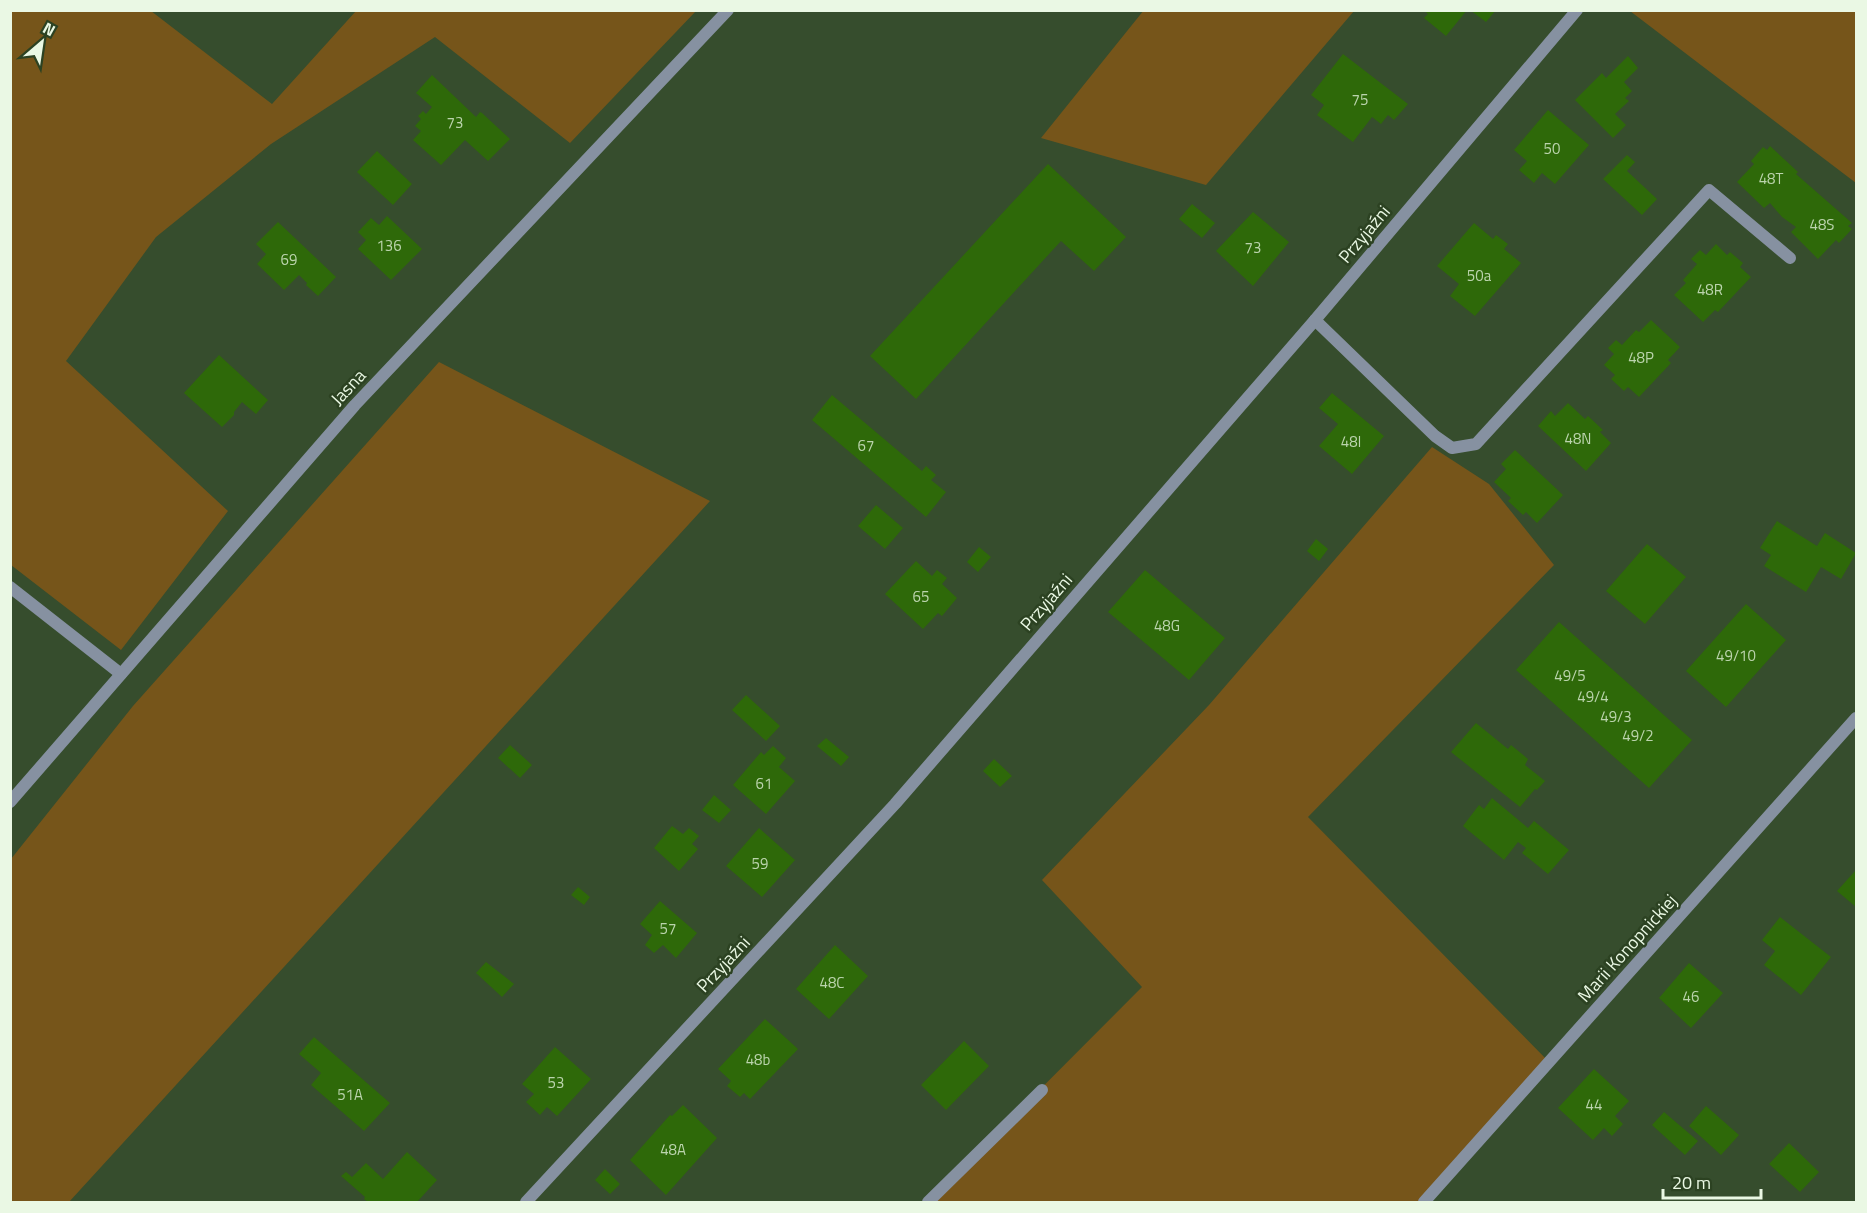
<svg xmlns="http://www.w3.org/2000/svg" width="1867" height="1213" font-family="'Titillium Web',sans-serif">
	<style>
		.green { fill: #76551a }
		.building { fill: #2e6909 }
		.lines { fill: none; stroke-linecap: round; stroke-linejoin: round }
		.lane { stroke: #8691a1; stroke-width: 12 }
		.street { stroke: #8691a1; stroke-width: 12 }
		.labels { text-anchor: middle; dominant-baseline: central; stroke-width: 5; stroke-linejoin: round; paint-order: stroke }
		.number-label { font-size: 15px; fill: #bbd4ad }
		.street-label { font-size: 18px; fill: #eaf8e4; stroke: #2c4222 }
	</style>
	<rect width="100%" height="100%" fill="#364d2d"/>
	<path class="green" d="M1144,10H1354V11L1206,185L1041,138Z
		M10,11H151L272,104L356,11H696L570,143L435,37L271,144L156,237L66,361L228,511L121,650L11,565Z
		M1630,11H1856V183Z
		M439,362L710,501L69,1202H11V859L133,706Z
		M1432,447L1489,484L1554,565L1308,817L1549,1062L1424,1202H928L1142,987L1042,880L1209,705Z"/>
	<path class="building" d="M1424,10H1467L1446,36L1424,18L1428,14Z
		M1470,10H1496L1486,22Z
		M1343,54L1408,104L1394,120L1388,115L1381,124L1372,117L1353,142L1317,115L1324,105L1311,95Z
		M1628,56L1638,68L1624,82L1632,91L1625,98L1629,101L1615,114L1626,125L1613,138L1575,100L1602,73L1606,78Z
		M432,75L476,117L480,112L482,113L510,139L488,161L465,140L441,165L413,140L421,131L415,126L421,119L418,116L423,111L426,114L432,107L416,93Z
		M1548,110L1589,145L1555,184L1542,173L1534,183L1519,170L1527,161L1514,150Z
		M1770,146L1798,172L1796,174L1852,223L1848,226L1852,229L1839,243L1836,240L1818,259L1791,232L1796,227L1782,217L1770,203L1764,208L1737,182L1754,164L1751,161L1763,147L1767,150Z
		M377,151L412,184L393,205L357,172Z
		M1627,155L1635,162L1627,171L1657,199L1642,215L1603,179Z
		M1048,164L1126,237L1094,271L1061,241L916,399L870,356Z
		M1192,204L1215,223L1202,238L1179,219Z
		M1253,212L1289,242L1253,286L1216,251Z
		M387,216L422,249L391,280L358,249L366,240L358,232L371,218L379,225Z
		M278,222L336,277L318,296L306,285L307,283L299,275L284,290L257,264L266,254L256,244Z
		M1474,223L1493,239L1496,235L1508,244L1504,249L1521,263L1475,316L1450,296L1459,284L1437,266Z
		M1716,244L1727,255L1730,252L1743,263L1740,267L1751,277L1718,312L1715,310L1703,322L1674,295L1686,283L1683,280L1697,264L1691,259L1700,250L1706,255Z
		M1651,320L1680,347L1668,360L1671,363L1639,397L1628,387L1624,391L1611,379L1615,375L1604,365L1614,354L1608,348L1616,340L1622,345L1636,330L1639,332Z
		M219,355L268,400L256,414L242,402L234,412V415L222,427L184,393Z
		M1332,393L1384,436L1352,474L1319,446L1338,424L1319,408Z
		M832,395L922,471L926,466L936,475L931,480L946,492L926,517L812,420Z
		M1568,403L1585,419L1588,416L1603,430L1600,432L1611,443L1586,471L1538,426L1551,411L1555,416Z
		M1515,450L1563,495L1537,523L1526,512L1523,515L1508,501L1511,498L1494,482L1506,469L1501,464Z
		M876,505L903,528L885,549L858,526Z
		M1777,521L1817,546L1825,533L1856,553L1841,579L1821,567L1806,592L1764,566L1771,555L1760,548Z
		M1316,539L1328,549L1319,561L1307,551Z
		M1647,544L1686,577L1645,624L1606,591Z
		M979,547L991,557L978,572L967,562Z
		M916,561L932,576L937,570L947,578L942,584L957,598L942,616L938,613L923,629L885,594Z
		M1145,570L1225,638L1189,680L1108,612Z
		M1746,604L1786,640L1726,707L1686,671Z
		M1559,622L1692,740L1649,788L1516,670Z
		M746,695L780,726L766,741L732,710Z
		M1476,723L1508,749L1511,745L1528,759L1525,765L1545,781L1537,790L1535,789L1520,807L1451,752Z
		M826,738L849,757L841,766L817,746Z
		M510,745L532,765L520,778L498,758Z
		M773,746L786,758L779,767L795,781L766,814L733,785L761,752L764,755Z
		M994,759L1012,776L1000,787L983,771Z
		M714,795L731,810L719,823L702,810Z
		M1492,798L1528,828L1534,821L1569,850L1548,874L1522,853L1526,848L1518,842L1504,860L1463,826L1479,805L1484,809Z
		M672,826L683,834L689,828L699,836L692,844L698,849L679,871L654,848Z
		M759,828L795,860L762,897L726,866Z
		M1856,870V907L1837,891Z
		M578,887L590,897L584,905L571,895Z
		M660,901L697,933L676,958L663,945L654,953L645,945L652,935L640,924Z
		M1780,917L1831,957L1801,995L1764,965L1775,951L1762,940Z
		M835,945L868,976L829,1019L796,989Z
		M486,962L514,984L502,997L476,973Z
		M1689,963L1723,993L1691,1028L1659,998Z
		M765,1019L798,1049L750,1099L744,1093L740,1097L727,1086L731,1081L718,1069Z
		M314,1037L390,1103L364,1131L311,1085L321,1073L299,1054Z
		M964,1041L989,1066L946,1110L921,1085Z
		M555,1047L591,1079L557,1116L547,1107L540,1115L526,1102L534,1094L522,1084Z
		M1594,1069L1629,1101L1615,1116L1623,1124L1612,1136L1604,1128L1593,1140L1558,1108Z
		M683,1105L717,1138L666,1195L630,1160L670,1115L672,1116Z
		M1706,1106L1739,1135L1721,1155L1689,1126Z
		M1664,1112L1698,1141L1685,1155L1652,1125Z
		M1789,1143L1819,1172L1800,1192L1769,1164Z
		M407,1152L437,1180L417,1202H368L364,1199L365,1197L341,1176L346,1172L352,1177L366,1163L383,1179Z
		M605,1169L620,1184L610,1194L595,1180Z"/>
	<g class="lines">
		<path class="lane" d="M1315,320L1435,436L1452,448L1476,444L1709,190L1790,258
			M10,587L121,674
			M928,1202L1042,1090"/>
		<path class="street" d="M10,802L355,405L728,10
			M526,1202L895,804L1315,320L1577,10
			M1424,1202L1856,718"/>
	</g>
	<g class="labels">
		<g class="number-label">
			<text x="1360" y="99">75</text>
			<text x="455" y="122">73</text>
			<text x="1552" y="148">50</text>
			<text x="1771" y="178">48T</text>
			<text x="1822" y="224">48S</text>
			<text x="389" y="245">136</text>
			<text x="1253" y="247">73</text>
			<text x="289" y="259">69</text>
			<text x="1479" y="275">50a</text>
			<text x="1710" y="289">48R</text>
			<text x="1641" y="357">48P</text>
			<text x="1578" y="438">48N</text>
			<text x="1351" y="441">48l</text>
			<text x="866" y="445">67</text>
			<text x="921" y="596">65</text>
			<text x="1167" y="625">48G</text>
			<text x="1736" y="655">49/10</text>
			<text x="1570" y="675">49/5</text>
			<text x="1593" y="696">49/4</text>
			<text x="1616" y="716">49/3</text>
			<text x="1638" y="735">49/2</text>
			<text x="764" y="783">61</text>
			<text x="760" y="863">59</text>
			<text x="668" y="928">57</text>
			<text x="832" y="982">48C</text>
			<text x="1691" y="996">46</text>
			<text x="758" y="1059">48b</text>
			<text x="556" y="1082">53</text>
			<text x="350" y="1094">51A</text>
			<text x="1594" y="1104">44</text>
			<text x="673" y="1149">48A</text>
		</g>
		<g class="street-label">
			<text transform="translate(1364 234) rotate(-50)">Przyjaźni</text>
			<text transform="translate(348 387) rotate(-47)">Jasna</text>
			<text transform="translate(1046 602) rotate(-49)">Przyjaźni</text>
			<text transform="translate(1627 948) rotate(-48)">Marii Konopnickiej</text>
			<text transform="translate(723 964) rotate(-47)">Przyjaźni</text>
		</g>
	</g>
	<rect width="1867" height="1213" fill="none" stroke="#eaf8e4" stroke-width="24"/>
	<g transform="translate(42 42) rotate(29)" stroke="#2c4222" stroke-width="4.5" paint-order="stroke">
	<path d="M0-4.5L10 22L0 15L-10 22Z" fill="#eaf8e4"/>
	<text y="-9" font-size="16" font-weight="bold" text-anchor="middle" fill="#eaf8e4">N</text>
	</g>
	<path d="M1663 1189v9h98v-9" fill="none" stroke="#eaf8e4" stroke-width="3"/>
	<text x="1672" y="1189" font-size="18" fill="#eaf8e4" stroke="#2c4222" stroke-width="4.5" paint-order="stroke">20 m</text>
</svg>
